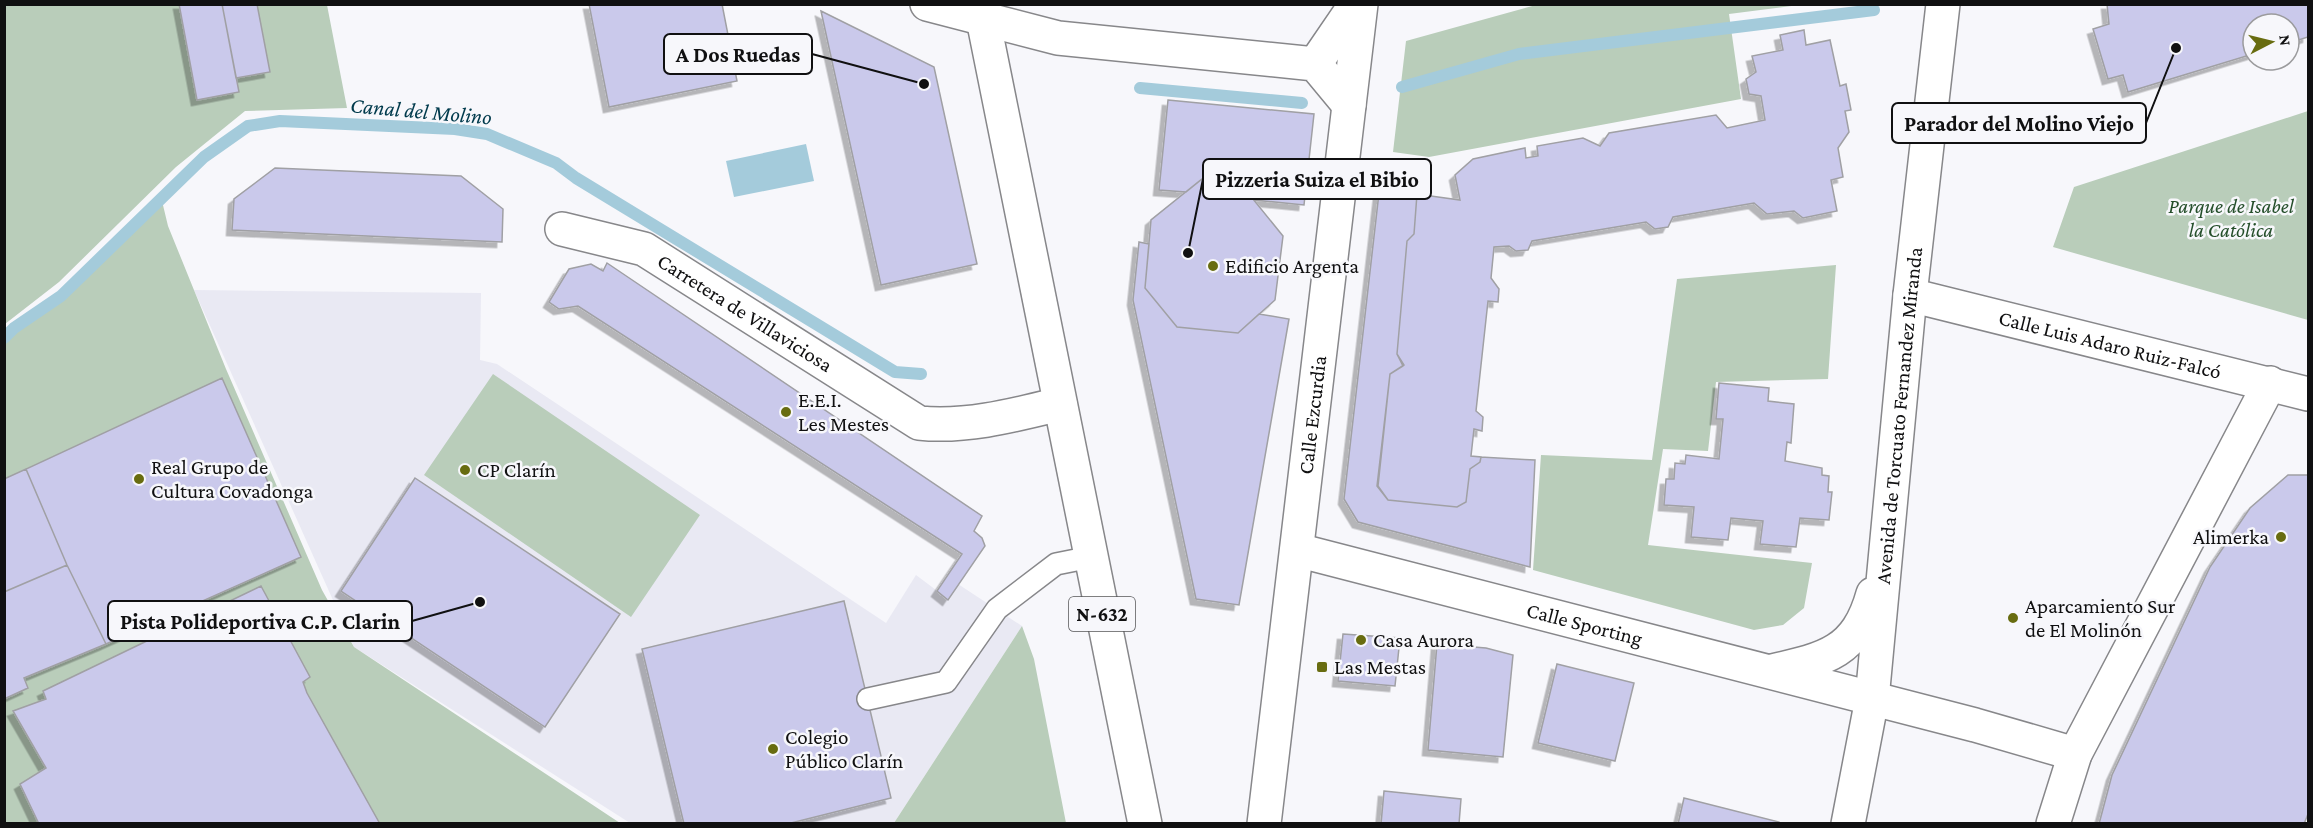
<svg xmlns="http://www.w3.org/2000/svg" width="2313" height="828" font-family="'Crimson Pro',serif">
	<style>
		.built { fill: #e9e9f3 }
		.green { fill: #b9cdba }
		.water { fill: #a4cbdb }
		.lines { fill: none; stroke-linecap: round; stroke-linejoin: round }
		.stream { stroke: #a4cbdb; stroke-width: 12 }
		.building { fill: #cac9eb; stroke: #a0a0a4; stroke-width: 1.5; filter: url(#shadow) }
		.service-casing { stroke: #87878a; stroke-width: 24 }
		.minor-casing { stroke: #87878a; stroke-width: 36 }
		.primary-casing { stroke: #87878a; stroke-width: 36 }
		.service { stroke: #fff; stroke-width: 21 }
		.minor { stroke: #fff; stroke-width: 33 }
		.primary { stroke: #fff; stroke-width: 33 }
		.poi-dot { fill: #686c10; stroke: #f7f7fb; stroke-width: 2 }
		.labels { text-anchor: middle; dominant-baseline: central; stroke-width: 5; stroke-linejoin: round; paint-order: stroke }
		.shield { fill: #f7f7fb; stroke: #555557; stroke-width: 1.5 }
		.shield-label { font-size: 20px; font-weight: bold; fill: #101011 }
		.park-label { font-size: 21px; font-style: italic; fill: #244e2a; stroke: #f7f7fb }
		.poi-label { font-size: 21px; fill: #101011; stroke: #f7f7fb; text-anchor: start }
		.street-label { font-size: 21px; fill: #101011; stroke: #f7f7fb }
		.water-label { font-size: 22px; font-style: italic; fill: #003a4c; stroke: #f7f7fb }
		.leader { fill: none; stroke: #101011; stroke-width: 2 }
		.callout-dot { fill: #101011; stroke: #f7f7fb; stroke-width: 2 }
		.callout { fill: #f7f7fb; stroke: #101011; stroke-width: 2 }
		.callout-label { font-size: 22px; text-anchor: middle; font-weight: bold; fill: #101011 }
	</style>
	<defs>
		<filter id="shadow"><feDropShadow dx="-5.5" dy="5.5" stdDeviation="0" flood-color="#0004"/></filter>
	</defs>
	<rect width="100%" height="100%" fill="#f7f7fb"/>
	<path class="built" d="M194,290L481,293L480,360L497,364L886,623L916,575L948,599L958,584L1022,626L894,823H630L354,647Z"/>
	<path class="green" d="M4,5H179L236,78L270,71L257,5H327L347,108L245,111L176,167L59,282L5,324Z
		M1536,5V4L1799,5L1729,14L1741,99L1429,157L1393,152L1406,41Z
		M2308,111V320L2053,247L2074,187Z
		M162,201L168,226L226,369L322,590L354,647L620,823H5V338L14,328L61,296Z
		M1836,265L1828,379L1716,382L1708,451L1663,449L1648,545L1812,563L1804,608L1783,625L1754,630L1533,570L1541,455L1652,460L1677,279Z
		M493,374L700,515L631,617L424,475Z
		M1022,626L1034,659L1066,823H894Z"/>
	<path class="water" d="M806,144L814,181L734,197L726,161Z"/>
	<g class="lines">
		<path class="stream" d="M1402,87L1519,54L1874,10
			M1140,88L1302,103
			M4,338L14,328L61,296L204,157L248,126L280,121L455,129L487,134L556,163L576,178L895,372L921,374"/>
	</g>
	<path class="building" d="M179,4H222L239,92L197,100Z
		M222,4H257L270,72L236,78Z
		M589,4H722L737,81L609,107Z
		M2107,4H2308V37L2289,43V24H2253V54L2128,92L2123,75L2108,79L2093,29L2109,24Z
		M821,11L934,67L977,264L881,285Z
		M1804,30L1806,45L1830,40L1840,86L1846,84L1851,110L1845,111L1849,132L1838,148L1843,177L1831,180L1837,211L1803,218L1794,211L1767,214L1754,203L1673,217L1668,227L1655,229L1646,222L1532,241L1528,250L1516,251L1509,246L1494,247L1491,278L1499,289L1498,302L1488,301L1476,411L1483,417L1482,431L1474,429L1471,456L1481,457L1480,462L1470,469L1466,502L1457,507L1388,500L1378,486L1390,374L1404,365L1397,354L1407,241L1414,234L1417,194L1460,200L1455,175L1473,159L1525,148L1526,158L1538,156L1537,146L1583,138L1600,146L1609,133L1716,115L1727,128L1765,120L1761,96L1749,94L1746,79L1756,72L1752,56L1783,50L1780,35Z
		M1168,100L1314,114L1304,205L1254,200L1223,162L1186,192L1159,190Z
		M1223,162L1283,236L1275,300L1238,333L1177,327L1145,288L1151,220Z
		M275,168L461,176L503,209L502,242L232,230L234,199Z
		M1379,193L1417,194L1414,234L1407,241L1397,354L1403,366L1390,374L1377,486L1388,500L1457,507L1466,502L1470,469L1480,462L1481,457L1535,460L1530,567L1358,522L1344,499Z
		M1139,242L1149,244L1145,288L1177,327L1238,333L1259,314L1289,319L1239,605L1196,599L1133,300Z
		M607,263L982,516L974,531L982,538L985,546L948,600L937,591L962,554L578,306L559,309L549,302L569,269L591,264L603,271Z
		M222,378L301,557L106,644L67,565L26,469Z
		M1719,383L1769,388L1768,401L1794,404L1791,443L1787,442L1785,461L1822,468V475L1829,476L1828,492H1832L1829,520L1800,518L1796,547L1760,544L1763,521L1731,518L1728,540L1691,537L1694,507L1664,505L1666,479H1674L1675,463L1685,464L1686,455L1719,459L1723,419H1716Z
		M26,469L67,565L4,592V479Z
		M2288,475H2308V814L2304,824H2099L2112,775L2210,567L2250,508Z
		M415,478L620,614L545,727L341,591Z
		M67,565L106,644L24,678L28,688L4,699V592Z
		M261,586L310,677L303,682L307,693L380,824H39L20,784L46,768L13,711L46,699L43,691Z
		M844,601L891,798L787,824H684L642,649Z
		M1343,634L1400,638L1395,686L1338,681Z
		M1437,644L1486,648L1513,655L1503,757L1428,750Z
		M1557,664L1634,683L1615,761L1538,743Z
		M1384,791L1461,799L1459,824H1381Z
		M1684,798L1779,822V824H1678Z"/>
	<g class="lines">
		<defs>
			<path id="service" d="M868,699L946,682L997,609L1056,564L1091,557"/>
			<g id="minor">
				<path d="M927,4L1058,38L1315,64L1349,105"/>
				<path d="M1315,64L1356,4"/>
				<path id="s1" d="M562,229L644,249L919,423C966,428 1015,415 1060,404"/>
				<path id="s2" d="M1910,295L2308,394"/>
				<path id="s3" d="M1297,550L1975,725L2075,754"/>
				<path d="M1772,671C1826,659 1857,652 1873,594"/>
				<path id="s4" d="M1848,824L1872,699L1910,295L1943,4"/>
				<path d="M2053,824L2075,754L2270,383"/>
			</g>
			<g id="primary">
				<path d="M980,4L1145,824"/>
				<path id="s5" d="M1264,824L1361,4"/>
			</g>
		</defs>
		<use href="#service" class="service-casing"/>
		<use href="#minor" class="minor-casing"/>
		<use href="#primary" class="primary-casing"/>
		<use href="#service" class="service"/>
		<use href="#minor" class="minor"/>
		<use href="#primary" class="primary"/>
	</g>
	<g class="poi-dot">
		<circle cx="1213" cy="266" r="6"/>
		<circle cx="786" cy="412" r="6"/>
		<circle cx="465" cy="470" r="6"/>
		<circle cx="139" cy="479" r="6"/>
		<circle cx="2281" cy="537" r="6"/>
		<circle cx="2013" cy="618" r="6"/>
		<circle cx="1361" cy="640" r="6"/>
		<rect x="1316" y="661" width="12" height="12" rx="3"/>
		<circle cx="773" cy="749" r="6"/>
	</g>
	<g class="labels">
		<rect class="shield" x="1069" y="597" width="66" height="34" rx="4.5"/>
		<g class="shield-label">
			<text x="1102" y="614">N-632</text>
		</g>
		<g class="park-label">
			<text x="2231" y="206">Parque de Isabel<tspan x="2231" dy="24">la Católica</tspan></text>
		</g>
		<g class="poi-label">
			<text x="1225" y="266">Edificio Argenta</text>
			<text x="798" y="400">E.E.I.<tspan x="798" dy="24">Les Mestes</tspan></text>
			<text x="151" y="467">Real Grupo de<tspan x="151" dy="24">Cultura Covadonga</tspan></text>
			<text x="477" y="470">CP Clarín</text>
			<text x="2269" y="537" text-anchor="end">Alimerka</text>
			<text x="2025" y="606">Aparcamiento Sur<tspan x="2025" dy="24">de El Molinón</tspan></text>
			<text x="1373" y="640">Casa Aurora</text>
			<text x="1334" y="667">Las Mestas</text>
			<text x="785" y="737">Colegio<tspan x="785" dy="24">Público Clarín</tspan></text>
		</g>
		<g class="street-label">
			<text stroke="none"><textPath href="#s1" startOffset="204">Carretera de Villaviciosa</textPath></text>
			<text stroke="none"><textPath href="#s2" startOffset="206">Calle Luis Adaro Ruiz-Falcó</textPath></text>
			<text stroke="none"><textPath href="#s5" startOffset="412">Calle Ezcurdia</textPath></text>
			<text stroke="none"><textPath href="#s4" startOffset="412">Avenida de Torcuato Fernandez Miranda</textPath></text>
			<text stroke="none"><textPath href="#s3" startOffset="297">Calle Sporting</textPath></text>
		</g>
		<g class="water-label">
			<text transform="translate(421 111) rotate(5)">Canal del Molino</text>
		</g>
	</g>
	<path class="leader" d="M924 84L812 54M2176 48L2146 123M1188 253L1203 179M480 602L412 621"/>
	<g class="callout-dot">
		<circle cx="924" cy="84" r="6"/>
		<circle cx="2176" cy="48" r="6"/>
		<circle cx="1188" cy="253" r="6"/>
		<circle cx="480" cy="602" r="6"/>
	</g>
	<g class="callout">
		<rect x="664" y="34" width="148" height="40" rx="6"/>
		<rect x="1892" y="103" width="254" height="40" rx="6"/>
		<rect x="1203" y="159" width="228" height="40" rx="6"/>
		<rect x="108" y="601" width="304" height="40" rx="6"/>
	</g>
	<g class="callout-label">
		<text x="738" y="62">A Dos Ruedas</text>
		<text x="2019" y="131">Parador del Molino Viejo</text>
		<text x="1317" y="187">Pizzeria Suiza el Bibio</text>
		<text x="260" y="629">Pista Polideportiva C.P. Clarin</text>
	</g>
	<rect width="2313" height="828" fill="none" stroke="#101011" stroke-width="12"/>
	<g transform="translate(2271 42) rotate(83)"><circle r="28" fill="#f7f7fb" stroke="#9b9b9d" stroke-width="1.5"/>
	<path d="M0-4.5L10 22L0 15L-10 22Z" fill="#686c10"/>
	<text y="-9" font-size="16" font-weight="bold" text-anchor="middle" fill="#101011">N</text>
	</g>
</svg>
